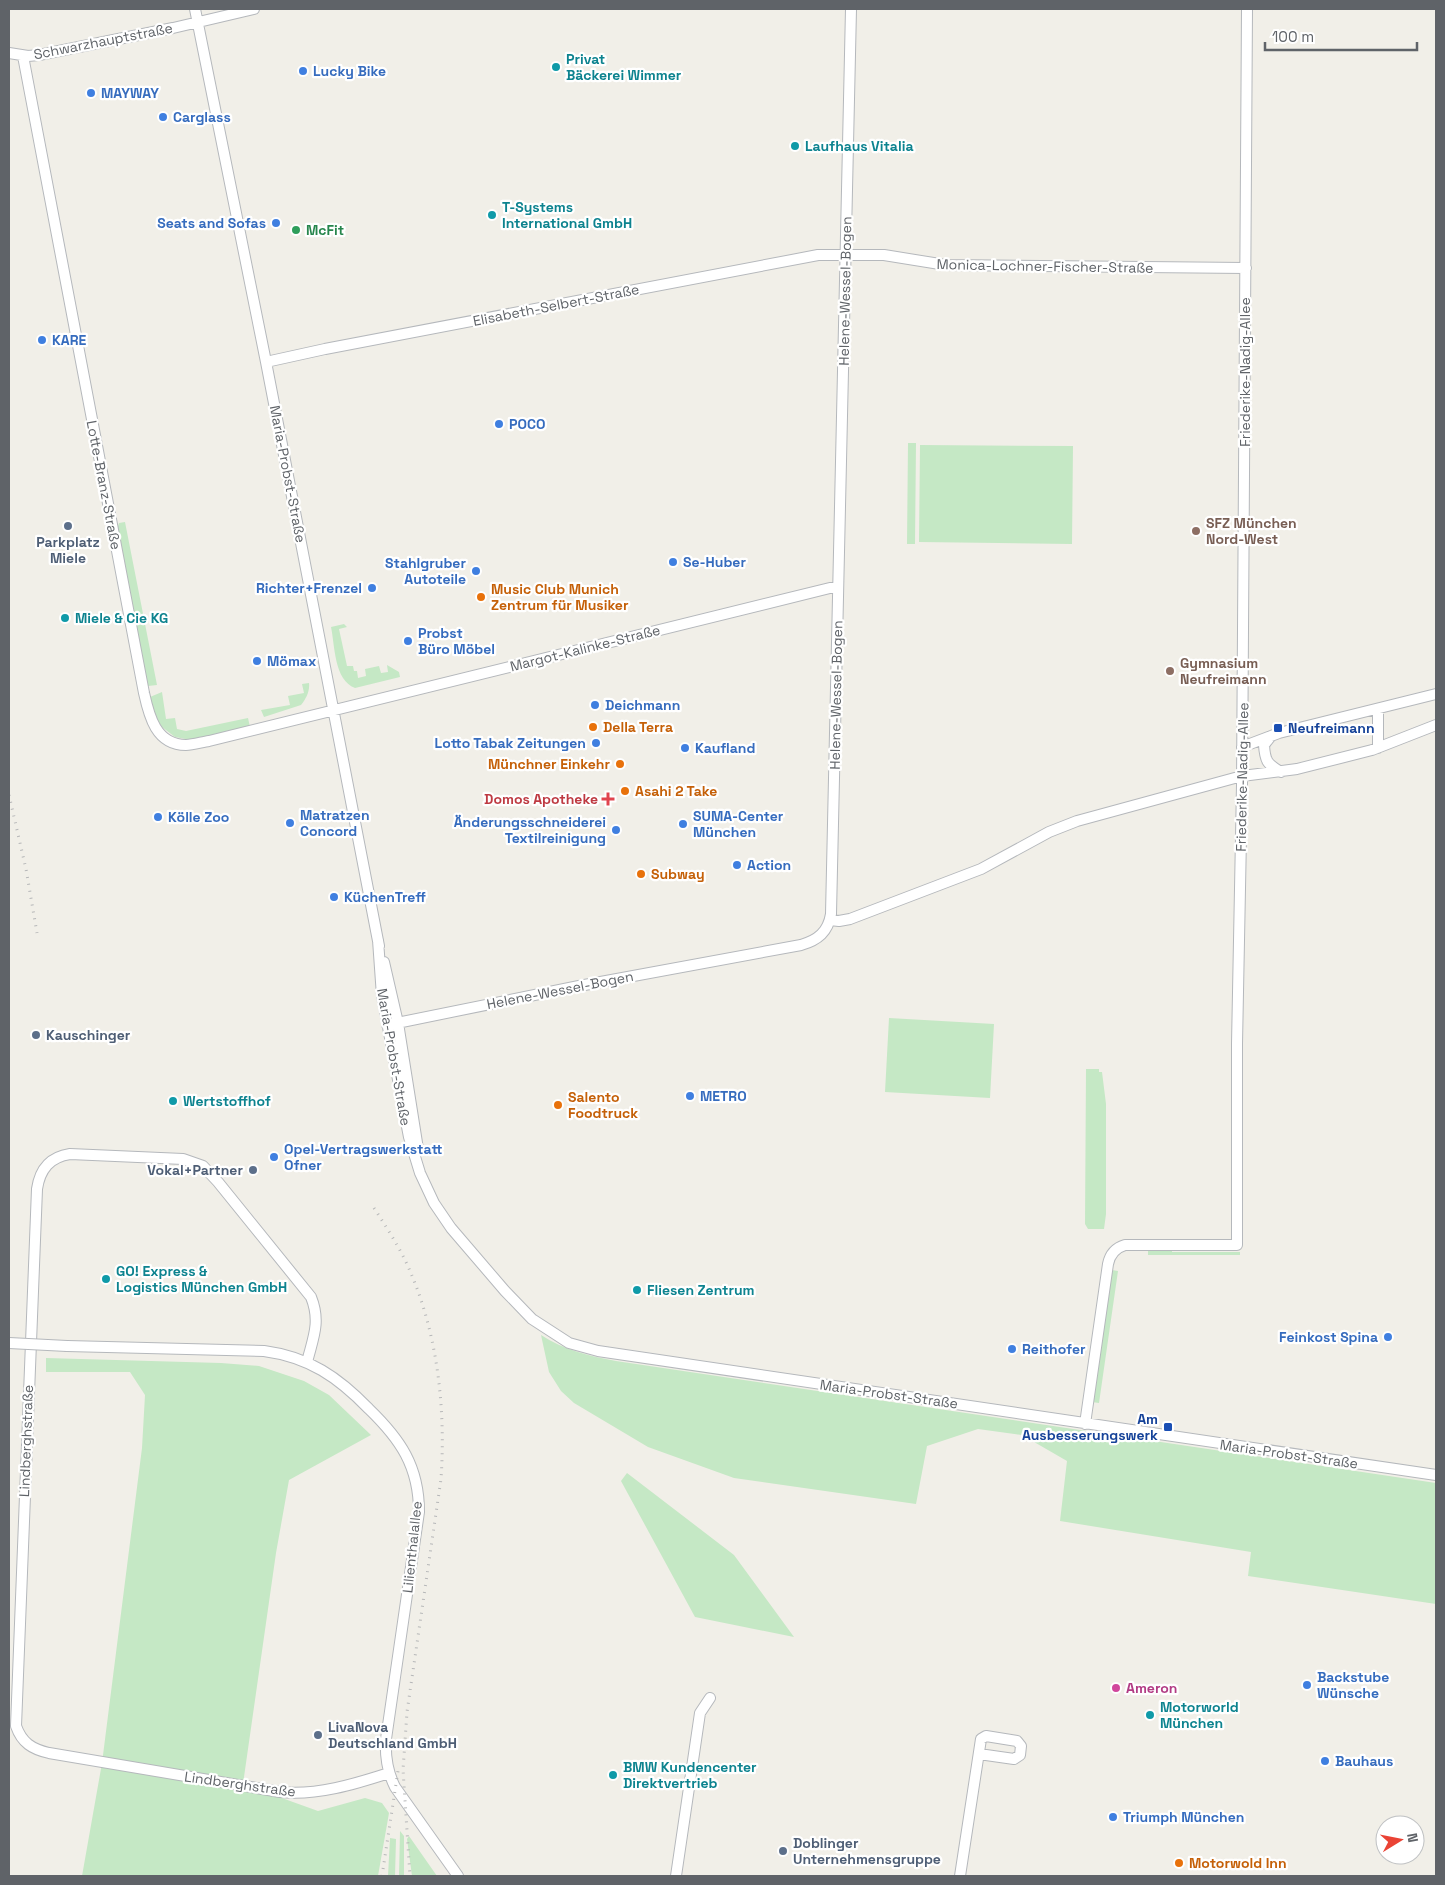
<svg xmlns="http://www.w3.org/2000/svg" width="1445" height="1885" font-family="'Space Grotesk',sans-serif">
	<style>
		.green { fill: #c5e8c5 }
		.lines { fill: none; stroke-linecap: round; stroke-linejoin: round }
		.minor-casing { stroke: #b5b8bc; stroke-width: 12 }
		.minor { stroke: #fff; stroke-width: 10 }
		.rail { stroke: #b6b7b8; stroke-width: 3; stroke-dasharray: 1 6; stroke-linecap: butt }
		.minor-bridge-casing { stroke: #b5b8bc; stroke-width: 12; stroke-linecap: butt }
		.minor-bridge { stroke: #fff; stroke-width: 10 }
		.culture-dot { fill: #0f9aa8; stroke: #fff; stroke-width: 2 }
		.shop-dot { fill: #3f7fe0; stroke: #fff; stroke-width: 2 }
		.leisure-dot { fill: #2e9e5b; stroke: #fff; stroke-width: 2 }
		.service-dot { fill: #5c6f8a; stroke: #fff; stroke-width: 2 }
		.education-dot { fill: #8d6e63; stroke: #fff; stroke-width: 2 }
		.food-dot { fill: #e8710a; stroke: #fff; stroke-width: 2 }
		.transit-dot { fill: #1a4fb4; stroke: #fff; stroke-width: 2 }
		.health-dot { fill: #e0444e; stroke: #fff; stroke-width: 2 }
		.hotel-dot { fill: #d1479c; stroke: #fff; stroke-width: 2 }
		.labels { text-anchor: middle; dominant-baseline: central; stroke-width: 4.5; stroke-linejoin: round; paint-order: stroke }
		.street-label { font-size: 14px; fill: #5f6368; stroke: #fff }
		.culture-label { font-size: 14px; font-weight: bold; fill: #0d838f; stroke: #fff; text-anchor: start }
		.shop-label { font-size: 14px; font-weight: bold; fill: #366cbe; stroke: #fff; text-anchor: start }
		.leisure-label { font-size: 14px; font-weight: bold; fill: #27864d; stroke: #fff; text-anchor: start }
		.education-label { font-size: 14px; font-weight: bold; fill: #785e54; stroke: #fff; text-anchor: start }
		.service-label { font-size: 14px; font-weight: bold; fill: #4e5e75; stroke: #fff; text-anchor: start }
		.food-label { font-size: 14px; font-weight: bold; fill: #c56008; stroke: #fff; text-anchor: start }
		.transit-label { font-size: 14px; font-weight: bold; fill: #164399; stroke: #fff; text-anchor: start }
		.health-label { font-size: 14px; font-weight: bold; fill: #be3a42; stroke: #fff; text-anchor: end }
		.hotel-label { font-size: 14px; font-weight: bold; fill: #b23c85; stroke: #fff; text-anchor: start }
	</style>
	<rect width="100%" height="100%" fill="#f1efe8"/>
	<path class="green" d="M908,443H916L915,544H907Z
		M920,445L1073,446L1072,544L919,542Z
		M125,522L157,685L148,686L117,529L119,523Z
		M344,624L347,627L339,629L347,666H353L354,671H357L358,678L366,676L365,669L379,666L381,673L388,672L387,665L399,672L400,677L355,688C334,680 335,646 331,627Z
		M309,683C310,691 306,699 301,705L264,717L261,710L290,705L288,696L304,693L302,684Z
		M162,692L166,719L175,718L177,729L186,731L248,718L250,727L191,740L175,737L162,727L155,716L150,697Z
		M889,1018L994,1024L990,1098L885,1092Z
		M1086,1069H1099V1072H1102L1106,1104V1214L1104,1229H1088L1085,1224Z
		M1148,1248H1172V1252H1240V1255H1148Z
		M1112,1270L1118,1271L1099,1403L1092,1402Z
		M541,1335C564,1350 589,1356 616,1361L1436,1483V1604L1248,1576L1251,1552L1060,1521L1067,1461L1022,1435L978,1429L927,1446L916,1504L734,1478L648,1447L574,1403L561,1391L549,1372Z
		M46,1358L221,1363L259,1366L304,1381L329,1395L371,1435L289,1480L276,1553L243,1784L318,1811L365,1798L382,1803L389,1813L378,1876H82L102,1763L142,1448L145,1395L130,1372H46Z
		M627,1473L734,1555L794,1637L695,1617L621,1481Z
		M400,1831L404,1836V1876H399Z
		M409,1836L437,1876H412L407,1839Z
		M390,1838L396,1839L395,1876H388Z"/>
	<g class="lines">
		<defs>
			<path id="minor" d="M195,9L266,362L379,946
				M9,53L28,56L39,55L173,28L254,9
				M23,56L144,693C149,716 156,745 186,745C193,745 202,742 209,741L838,586
				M266,362L325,349L818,255H884L946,265L1246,268
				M1271,736L1264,745C1265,761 1267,764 1281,772
				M1242,747L1279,733L1436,694
				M1378,748V709
				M830,920L839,921L850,919L981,869L1049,832L1077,821L1242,776L1297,769L1372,750L1436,725
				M378,940L382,996L409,1137L420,1173L434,1203L451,1228L505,1291L532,1319L569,1343L598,1351L1436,1475
				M384,962L398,1023L418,1149
				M387,1025L579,986L801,945C818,940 828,932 831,914L851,9
				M67,1346L264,1351C309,1357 338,1377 369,1409C400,1439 419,1466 419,1512L386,1739C385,1756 387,1771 395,1787L458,1876
				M307,1362C313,1338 321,1322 311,1297L218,1182L203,1166L183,1159L70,1154C50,1157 40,1169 37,1189L16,1726C22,1743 32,1749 49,1753L280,1792C316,1796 355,1784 389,1773
				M1085,1424L1108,1264C1110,1254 1115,1248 1125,1245H1237V1044L1242,785L1247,9
				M676,1876L700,1713L710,1698
				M960,1876L981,1739L986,1736L1017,1741L1021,1746L1020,1755L1014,1759L979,1754"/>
		</defs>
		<use href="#minor" class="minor-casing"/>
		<use href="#minor" class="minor"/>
		<path class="rail" d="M9,795L26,869L37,933
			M374,1208C385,1225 396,1242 405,1260C437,1327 446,1406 441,1479L407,1712L403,1770L410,1876
			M382,1876L398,1771"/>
		<defs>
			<path id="minor-bridge" d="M9,1343L67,1346"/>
		</defs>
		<use href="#minor-bridge" class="minor-bridge-casing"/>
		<use href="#minor-bridge" class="minor-bridge"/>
	</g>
	<g class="culture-dot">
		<circle cx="556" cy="67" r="5"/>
		<circle cx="795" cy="146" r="5"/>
		<circle cx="492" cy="215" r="5"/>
		<circle cx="65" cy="618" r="5"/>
		<circle cx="173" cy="1101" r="5"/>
		<circle cx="106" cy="1279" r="5"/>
		<circle cx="637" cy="1290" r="5"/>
		<circle cx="1150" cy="1715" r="5"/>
		<circle cx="613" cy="1775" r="5"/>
	</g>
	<g class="shop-dot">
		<circle cx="303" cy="71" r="5"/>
		<circle cx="91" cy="93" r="5"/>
		<circle cx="163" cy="117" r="5"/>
		<circle cx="276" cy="223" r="5"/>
		<circle cx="42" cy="340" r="5"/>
		<circle cx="499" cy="424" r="5"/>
		<circle cx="673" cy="562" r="5"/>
		<circle cx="476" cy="571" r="5"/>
		<circle cx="372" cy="588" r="5"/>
		<circle cx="408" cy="641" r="5"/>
		<circle cx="257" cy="661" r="5"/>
		<circle cx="595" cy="705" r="5"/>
		<circle cx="596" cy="743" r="5"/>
		<circle cx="685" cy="748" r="5"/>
		<circle cx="158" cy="817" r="5"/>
		<circle cx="290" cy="823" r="5"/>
		<circle cx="683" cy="824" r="5"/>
		<circle cx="616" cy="830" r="5"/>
		<circle cx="737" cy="865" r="5"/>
		<circle cx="334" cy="897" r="5"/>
		<circle cx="690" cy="1096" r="5"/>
		<circle cx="274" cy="1157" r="5"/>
		<circle cx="1388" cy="1337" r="5"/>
		<circle cx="1012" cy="1349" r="5"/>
		<circle cx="1307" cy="1685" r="5"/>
		<circle cx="1325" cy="1761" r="5"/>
		<circle cx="1113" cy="1817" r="5"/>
	</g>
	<circle class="leisure-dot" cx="296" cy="230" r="5"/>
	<g class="service-dot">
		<circle cx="68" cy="526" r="5"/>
		<circle cx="36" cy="1035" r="5"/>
		<circle cx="253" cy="1170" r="5"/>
		<circle cx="318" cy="1735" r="5"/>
		<circle cx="783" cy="1851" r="5"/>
	</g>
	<g class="education-dot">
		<circle cx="1196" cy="531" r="5"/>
		<circle cx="1170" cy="671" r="5"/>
	</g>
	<g class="food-dot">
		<circle cx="481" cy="597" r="5"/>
		<circle cx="593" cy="727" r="5"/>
		<circle cx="620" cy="764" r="5"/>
		<circle cx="625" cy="791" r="5"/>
		<circle cx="641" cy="874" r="5"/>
		<circle cx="558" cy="1105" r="5"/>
		<circle cx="1179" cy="1863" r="5"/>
	</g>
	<g class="transit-dot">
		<rect x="1273" y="723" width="10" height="10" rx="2.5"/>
		<rect x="1163" y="1422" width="10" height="10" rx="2.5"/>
	</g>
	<path class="health-dot" d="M605.5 791.5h5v5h5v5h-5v5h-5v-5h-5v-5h5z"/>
	<circle class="hotel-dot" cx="1116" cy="1688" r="5"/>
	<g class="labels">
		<g class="street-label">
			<text transform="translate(103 41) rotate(-11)">Schwarzhauptstraße</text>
			<text transform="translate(1045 266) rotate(1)">Monica-Lochner-Fischer-Straße</text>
			<text transform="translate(845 291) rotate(-89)">Helene-Wessel-Bogen</text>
			<text transform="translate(556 305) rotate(-11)">Elisabeth-Selbert-Straße</text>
			<text transform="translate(1245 372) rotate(-90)">Friederike-Nadig-Allee</text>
			<text transform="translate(288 474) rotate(79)">Maria-Probst-Straße</text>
			<text transform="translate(104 485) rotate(79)">Lotte-Branz-Straße</text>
			<text transform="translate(585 648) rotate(-14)">Margot-Kalinke-Straße</text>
			<text transform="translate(836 695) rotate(-89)">Helene-Wessel-Bogen</text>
			<text transform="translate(1242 777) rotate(-89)">Friederike-Nadig-Allee</text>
			<text transform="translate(560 990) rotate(-11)">Helene-Wessel-Bogen</text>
			<text transform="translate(394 1057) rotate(80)">Maria-Probst-Straße</text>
			<text transform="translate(889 1394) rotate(8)">Maria-Probst-Straße</text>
			<text transform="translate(26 1441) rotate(-88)">Lindberghstraße</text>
			<text transform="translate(1289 1454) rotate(8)">Maria-Probst-Straße</text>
			<text transform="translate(412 1547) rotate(-84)">Lilienthalallee</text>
			<text transform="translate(240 1784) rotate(8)">Lindberghstraße</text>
		</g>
		<g class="culture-label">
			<text x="566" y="59">Privat<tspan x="566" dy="16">Bäckerei Wimmer</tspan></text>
			<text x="805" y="146">Laufhaus Vitalia</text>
			<text x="502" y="207">T-Systems<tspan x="502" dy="16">International GmbH</tspan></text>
			<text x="75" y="618">Miele &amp; Cie KG</text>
			<text x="183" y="1101">Wertstoffhof</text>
			<text x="116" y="1271">GO! Express &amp;<tspan x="116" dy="16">Logistics München GmbH</tspan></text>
			<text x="647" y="1290">Fliesen Zentrum</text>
			<text x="1160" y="1707">Motorworld<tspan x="1160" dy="16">München</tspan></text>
			<text x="623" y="1767">BMW Kundencenter<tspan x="623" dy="16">Direktvertrieb</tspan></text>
		</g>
		<g class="shop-label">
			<text x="313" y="71">Lucky Bike</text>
			<text x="101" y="93">MAYWAY</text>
			<text x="173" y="117">Carglass</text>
			<text x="266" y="223" text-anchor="end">Seats and Sofas</text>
			<text x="52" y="340">KARE</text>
			<text x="509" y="424">POCO</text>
			<text x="683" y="562">Se-Huber</text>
			<text x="466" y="563" text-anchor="end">Stahlgruber<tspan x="466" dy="16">Autoteile</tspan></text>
			<text x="362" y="588" text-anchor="end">Richter+Frenzel</text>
			<text x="418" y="633">Probst<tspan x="418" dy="16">Büro Möbel</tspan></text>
			<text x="267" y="661">Mömax</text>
			<text x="605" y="705">Deichmann</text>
			<text x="586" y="743" text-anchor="end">Lotto Tabak Zeitungen</text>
			<text x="695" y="748">Kaufland</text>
			<text x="300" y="815">Matratzen<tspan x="300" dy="16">Concord</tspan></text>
			<text x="693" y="816">SUMA-Center<tspan x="693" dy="16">München</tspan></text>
			<text x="168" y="817">Kölle Zoo</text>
			<text x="606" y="822" text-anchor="end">Änderungsschneiderei<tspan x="606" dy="16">Textilreinigung</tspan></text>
			<text x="747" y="865">Action</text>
			<text x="344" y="897">KüchenTreff</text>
			<text x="700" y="1096">METRO</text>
			<text x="284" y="1149">Opel-Vertragswerkstatt<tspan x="284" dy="16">Ofner</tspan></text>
			<text x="1378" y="1337" text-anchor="end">Feinkost Spina</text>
			<text x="1022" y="1349">Reithofer</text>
			<text x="1317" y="1677">Backstube<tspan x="1317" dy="16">Wünsche</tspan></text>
			<text x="1335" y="1761">Bauhaus</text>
			<text x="1123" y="1817">Triumph München</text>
		</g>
		<g class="leisure-label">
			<text x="306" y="230">McFit</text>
		</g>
		<g class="education-label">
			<text x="1206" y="523">SFZ München<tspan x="1206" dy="16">Nord-West</tspan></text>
			<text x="1180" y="663">Gymnasium<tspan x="1180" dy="16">Neufreimann</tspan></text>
		</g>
		<g class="service-label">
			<text x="68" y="542" text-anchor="middle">Parkplatz<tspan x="68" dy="16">Miele</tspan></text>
			<text x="46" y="1035">Kauschinger</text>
			<text x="243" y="1170" text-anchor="end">Vokal+Partner</text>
			<text x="328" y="1727">LivaNova<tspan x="328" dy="16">Deutschland GmbH</tspan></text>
			<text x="793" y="1843">Doblinger<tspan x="793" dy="16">Unternehmensgruppe</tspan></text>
		</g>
		<g class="food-label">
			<text x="491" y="589">Music Club Munich<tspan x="491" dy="16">Zentrum für Musiker</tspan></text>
			<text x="603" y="727">Della Terra</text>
			<text x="610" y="764" text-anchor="end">Münchner Einkehr</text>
			<text x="635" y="791">Asahi 2 Take</text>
			<text x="651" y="874">Subway</text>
			<text x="568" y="1097">Salento<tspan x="568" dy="16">Foodtruck</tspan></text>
			<text x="1189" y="1863">Motorwold Inn</text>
		</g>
		<g class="transit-label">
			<text x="1288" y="728">Neufreimann</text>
			<text x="1158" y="1419" text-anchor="end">Am<tspan x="1158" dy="16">Ausbesserungswerk</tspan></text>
		</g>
		<g class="health-label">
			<text x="598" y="799">Domos Apotheke</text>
		</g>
		<g class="hotel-label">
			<text x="1126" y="1688">Ameron</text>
		</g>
	</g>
	<rect width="1445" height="1885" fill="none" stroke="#5f6368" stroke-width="20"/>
	<g transform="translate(1400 1840) rotate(80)"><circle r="24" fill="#ffffff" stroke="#bfc1c3"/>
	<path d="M0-4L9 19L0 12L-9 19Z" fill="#ea4335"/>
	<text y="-8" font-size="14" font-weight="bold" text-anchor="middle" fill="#5f6368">N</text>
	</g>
	<path d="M1265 42v8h152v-8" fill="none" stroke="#5f6368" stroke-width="2.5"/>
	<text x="1272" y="42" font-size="15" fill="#5f6368" stroke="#ffffff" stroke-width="4" paint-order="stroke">100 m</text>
</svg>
